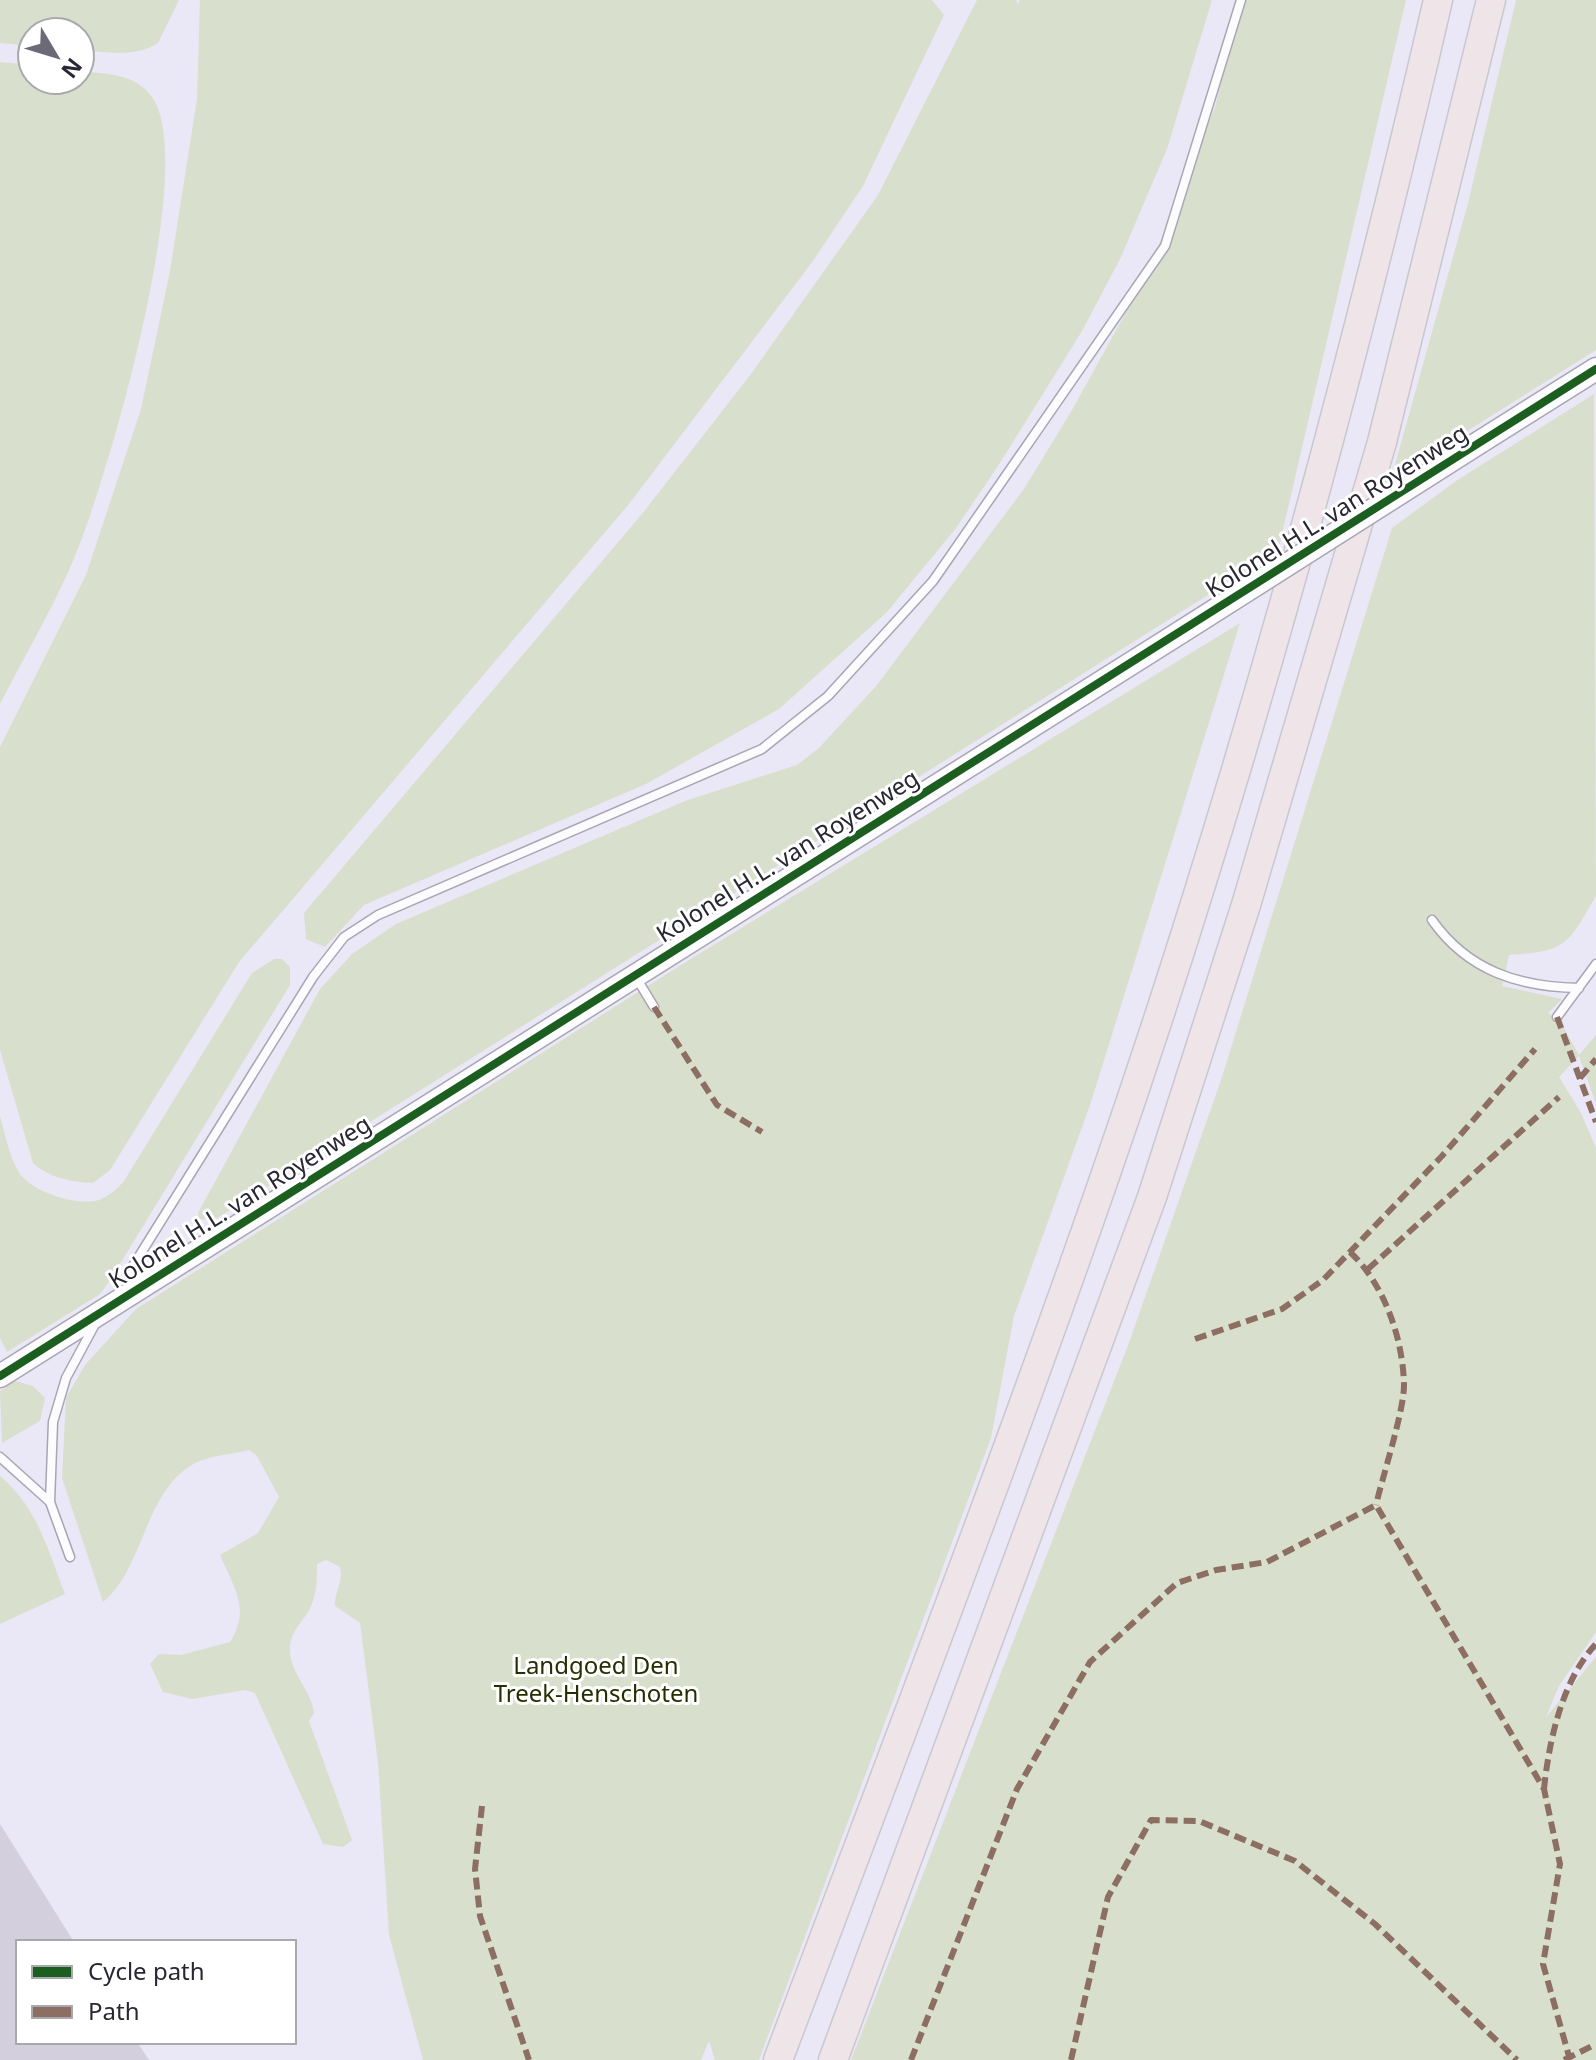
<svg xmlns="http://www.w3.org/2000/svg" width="1596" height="2060" font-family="'Noto Sans',sans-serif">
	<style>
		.green { fill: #d9dfcd }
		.building { fill: #d3cfdc }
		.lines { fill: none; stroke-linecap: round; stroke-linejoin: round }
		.lane-casing { stroke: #a8a6b2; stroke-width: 11 }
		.secondary-casing { stroke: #a8a6b2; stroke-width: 25 }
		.highway-casing { stroke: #c9c7cf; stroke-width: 31 }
		.lane { stroke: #fcfbfe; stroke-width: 8 }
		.secondary { stroke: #fcfbfe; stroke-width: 22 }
		.highway { stroke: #efe4e7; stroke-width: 28 }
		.secondary-bridge-casing { stroke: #a8a6b2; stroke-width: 25; stroke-linecap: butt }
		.secondary-bridge { stroke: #fcfbfe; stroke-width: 22 }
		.quiet { stroke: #8d6e63; stroke-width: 6; stroke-dasharray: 12 6; stroke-linecap: butt }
		.cycleway-casing { stroke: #fff; stroke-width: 13 }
		.cycleway { stroke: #1b5e20; stroke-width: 8 }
		.labels { text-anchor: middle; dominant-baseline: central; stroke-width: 6; stroke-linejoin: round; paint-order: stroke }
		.street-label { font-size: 24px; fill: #292733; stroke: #fff }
		.park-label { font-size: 24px; fill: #252f00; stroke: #fff }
	</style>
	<rect width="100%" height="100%" fill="#eae7f7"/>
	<path class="green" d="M0,0H179L158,43C135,58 107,52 80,50V32H32V46L0,43Z
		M200,0H932L944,15L863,186L813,261L629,504L239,962L110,1170L93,1183C72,1182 49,1178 33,1163L0,1050V747L86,575L141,409L170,271L197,99Z
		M977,0H1016L1018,4L1020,0H1212L1167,149L1121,257L1082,331L1000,463L956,528L887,612L779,709L646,784L364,905L325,947L306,939L304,913L642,514L751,374L878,195Z
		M1242,0H1406L1278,551L214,1220L199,1219L198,1213L320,989L352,954L396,924L685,801L797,765L819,748L877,685L1024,489L1072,410L1146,276L1215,107Z
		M1516,0H1596V350L1391,479L1468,203Z
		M0,62L32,65V80H80V71C106,74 135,73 152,97C200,165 105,490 70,568C49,615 23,659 0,704Z
		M1594,394L1596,896C1567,945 1568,951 1509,955L1502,986L1562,999L1548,1013L1561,1023L1579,1055L1596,1035V1104L1579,1056L1559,1077L1580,1111L1596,1148V1632L1559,1686L1546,1717L1596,1657V2060H851L1130,1340L1222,1077L1392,528L1456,481Z
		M1240,623L1091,1102L1014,1316L991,1438L759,2060H715L709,2041L701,2060H423L389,1935L378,1763L360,1623L335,1606C334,1591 344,1583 340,1567L326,1560L317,1564C317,1579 317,1593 311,1606C304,1622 289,1631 290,1651C291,1675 312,1691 314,1713L309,1721L352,1840L343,1847L323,1844L255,1693L245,1690L192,1699L163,1692L150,1664L159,1654L181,1655L230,1642C251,1609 234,1588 220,1555L258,1533L279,1497L257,1456L249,1450C234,1454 214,1455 200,1461C144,1485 146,1567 103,1602L62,1478L66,1398L85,1365L136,1309L689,960Z
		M274,959H282L290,967V985L109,1282L100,1294L7,1352L0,1338V1116C5,1134 9,1155 18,1171C29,1191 77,1207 99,1200C109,1196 117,1189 124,1181L252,973Z
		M15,1381L33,1386L45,1398L40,1421L2,1443L0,1391Z
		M0,1476C37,1507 48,1550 65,1594L0,1624Z"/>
	<path class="building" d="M0,1824L74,1942H18V2042H137L149,2060H0Z"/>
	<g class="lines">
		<defs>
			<path id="lane" d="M1432,920C1468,971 1519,987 1579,988
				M637,979L654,1007
				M1557,1017L1596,964
				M136,1287L128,1274L313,977L344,937L378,915L762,749L828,696L933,581L1165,246L1241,0
				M0,1457L50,1502
				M70,1557L50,1502L53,1422L66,1378L94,1326"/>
			<path id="secondary" d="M1480,442L1596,369
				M0,1376L1181,632"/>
			<path id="highway" d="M778,2060C888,1768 1000,1477 1103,1182C1238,795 1346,399 1438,0
				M833,2060L1152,1197L1246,905L1382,442L1491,0"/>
		</defs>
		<use href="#lane" class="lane-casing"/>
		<use href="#secondary" class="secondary-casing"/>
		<use href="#highway" class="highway-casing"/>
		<use href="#lane" class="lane"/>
		<use href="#secondary" class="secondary"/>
		<use href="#highway" class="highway"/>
		<defs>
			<path id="secondary-bridge" d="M1181,632L1480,442"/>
		</defs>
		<use href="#secondary-bridge" class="secondary-bridge-casing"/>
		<use href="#secondary-bridge" class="secondary-bridge"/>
		<path class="quiet" d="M654,1007L717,1105L762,1132
			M1557,1017L1596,1122
			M1580,1078L1596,1059
			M1350,1252C1384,1284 1403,1338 1404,1385C1404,1411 1383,1475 1376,1505
			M1368,1269L1559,1097
			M1195,1339L1282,1309L1323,1280L1442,1156L1535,1049
			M1544,1789C1549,1741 1562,1680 1596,1644
			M482,1806L475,1869L480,1916L529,2060
			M911,2060L1017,1789L1090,1662L1177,1583L1216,1570L1267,1562L1376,1505L1544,1789L1560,1864L1543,1964L1570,2060
			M1071,2060L1108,1897L1151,1820L1199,1821L1295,1861L1375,1924L1517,2060
			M1564,2060L1596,2044"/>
		<defs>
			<path id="cycleway" d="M0,1376L1596,369"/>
		</defs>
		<use href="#cycleway" class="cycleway-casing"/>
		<use href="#cycleway" class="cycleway"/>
	</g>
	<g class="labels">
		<g class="street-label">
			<text transform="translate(1336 510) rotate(-32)">Kolonel H.L. van Royenweg</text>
			<text transform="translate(787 855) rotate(-32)">Kolonel H.L. van Royenweg</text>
			<text transform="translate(239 1201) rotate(-32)">Kolonel H.L. van Royenweg</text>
		</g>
		<g class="park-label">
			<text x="596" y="1664">Landgoed Den<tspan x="596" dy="28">Treek-Henschoten</tspan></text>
		</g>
	</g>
	<rect x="16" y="1940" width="280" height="104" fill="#ffffff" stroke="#a9a9ad" stroke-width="2"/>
	<rect x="32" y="1966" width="40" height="12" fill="#1b5e20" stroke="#a9a9ad" stroke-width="2"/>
	<text x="88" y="1980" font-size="24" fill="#292733">Cycle path</text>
	<rect x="32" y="2006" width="40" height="12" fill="#8d6e63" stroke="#a9a9ad" stroke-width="2"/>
	<text x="88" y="2020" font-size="24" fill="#292733">Path</text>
	<g transform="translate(56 56) rotate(128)"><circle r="38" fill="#ffffff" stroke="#a9a9ad" stroke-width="2"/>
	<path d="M0-6L14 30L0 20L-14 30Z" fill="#6d6a78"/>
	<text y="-12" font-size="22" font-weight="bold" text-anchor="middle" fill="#292733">N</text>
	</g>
</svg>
